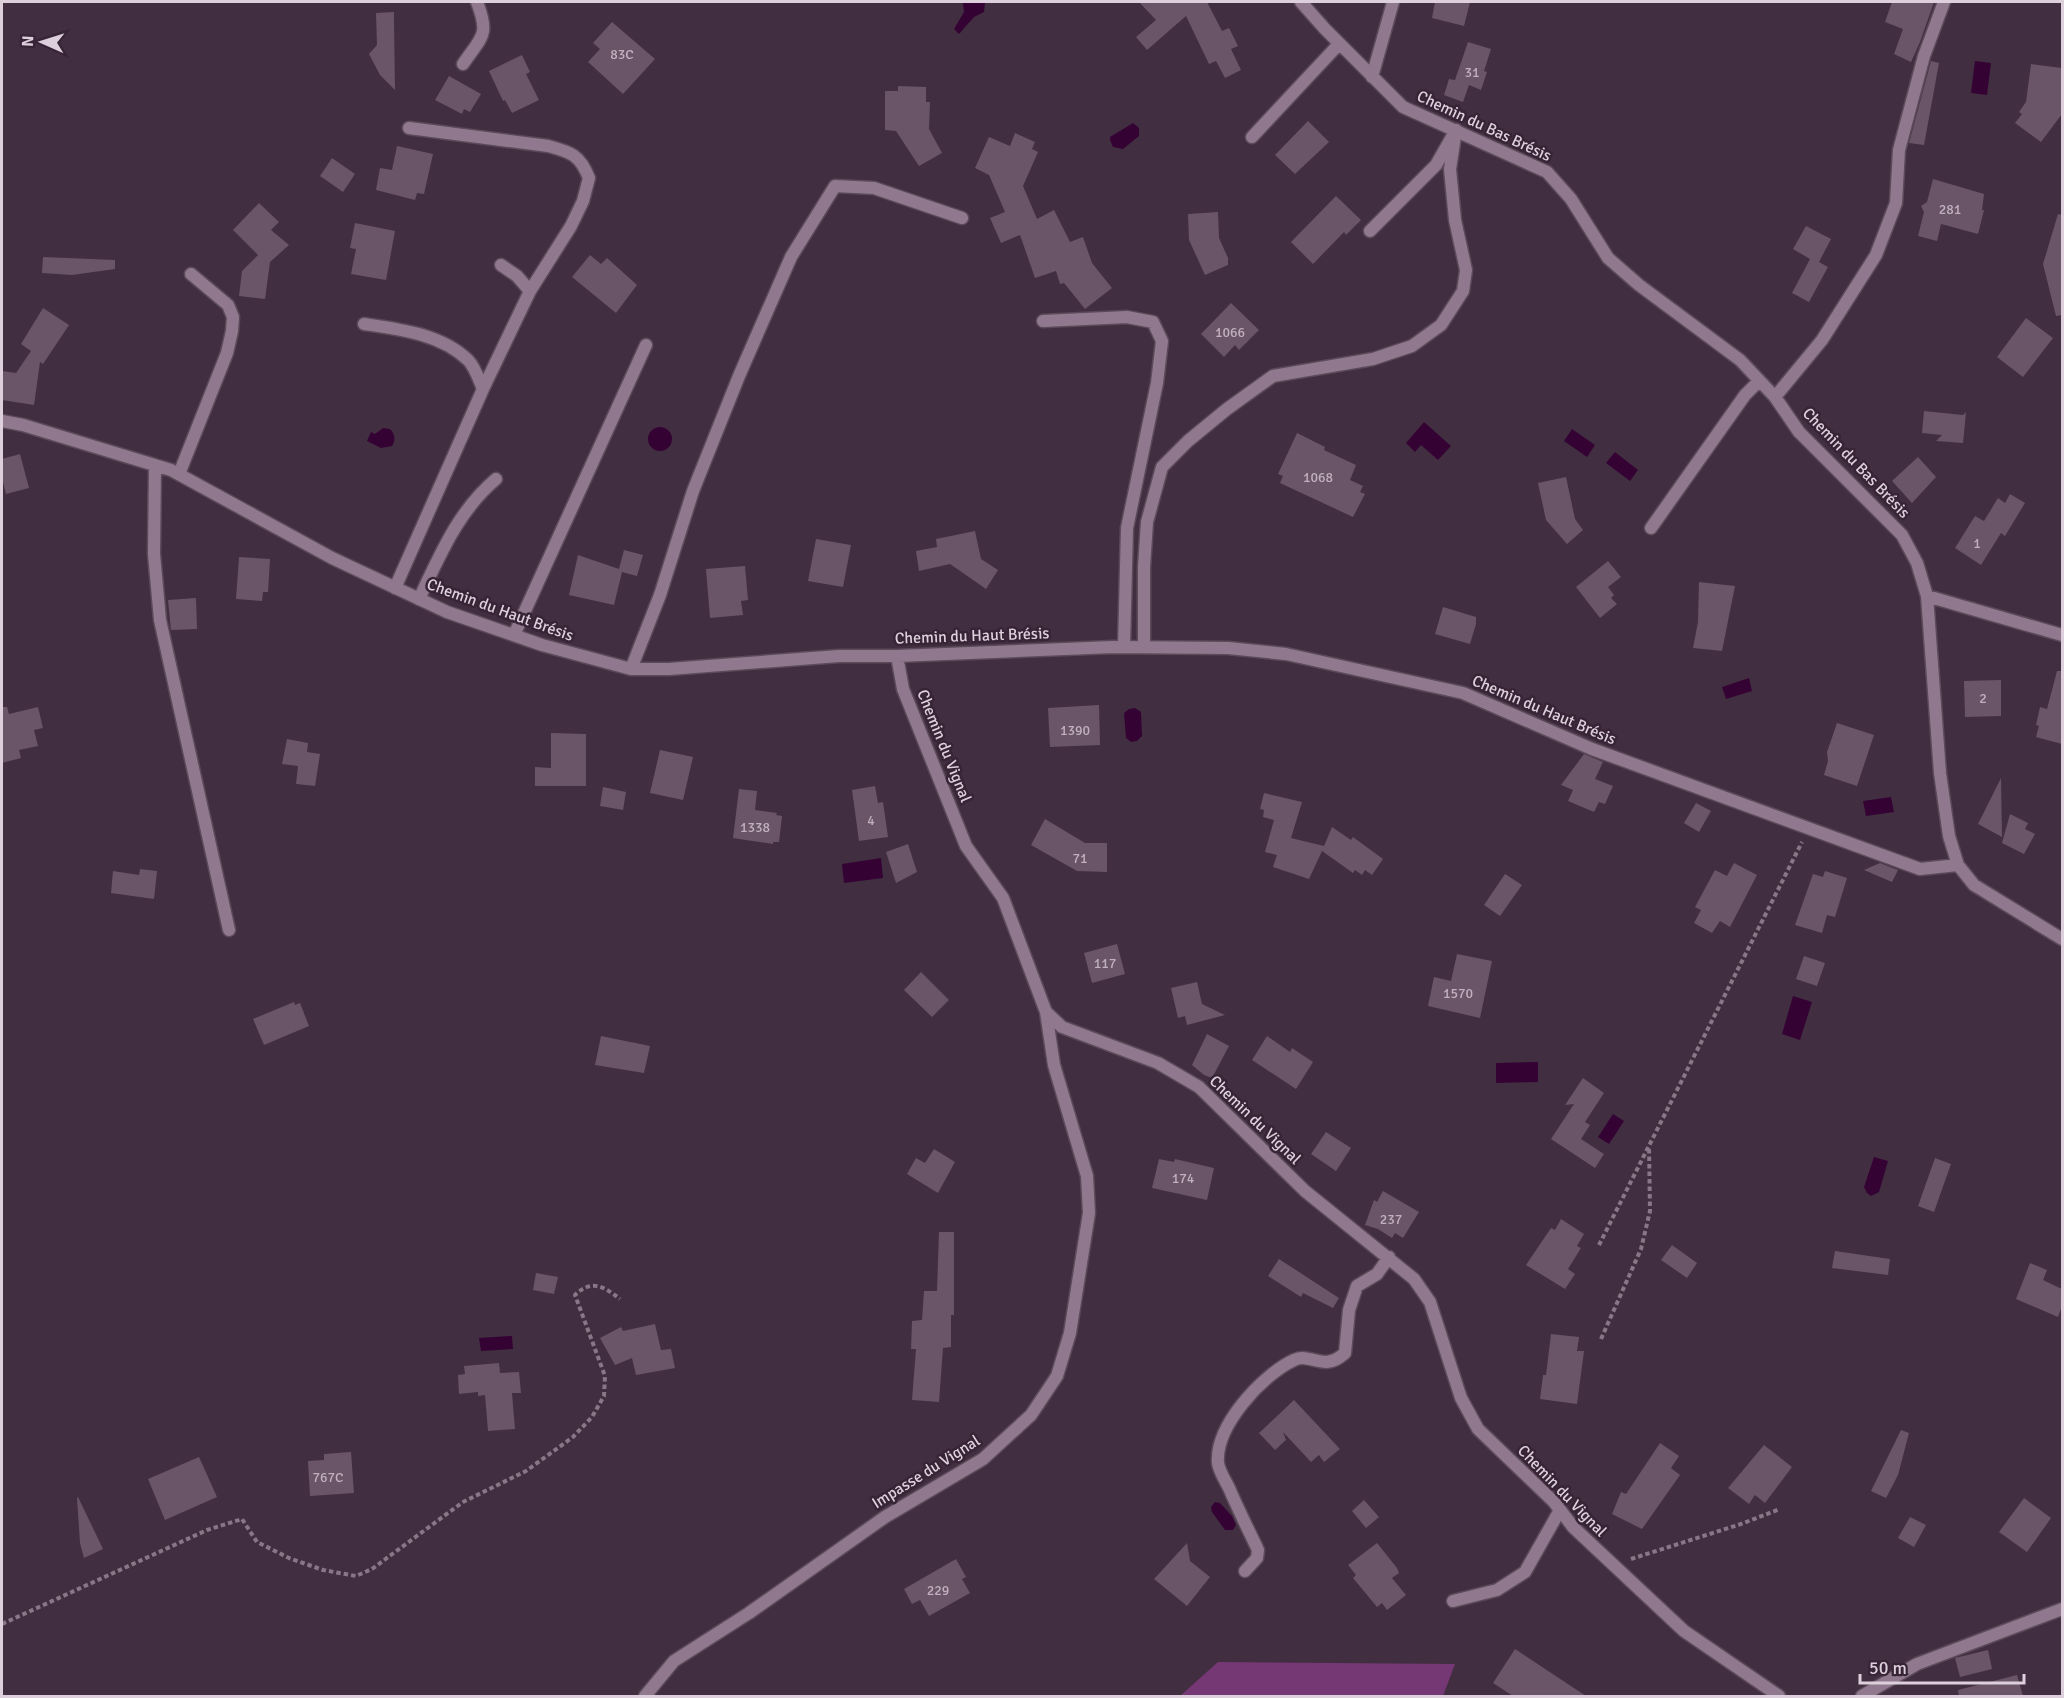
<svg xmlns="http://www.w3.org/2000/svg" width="2064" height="1698" font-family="Signika,sans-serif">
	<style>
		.green { fill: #763874 }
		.water { fill: #340334 }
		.building { fill: #6a5468 }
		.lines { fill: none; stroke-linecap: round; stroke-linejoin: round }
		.lane-casing { stroke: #5b4a5a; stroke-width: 15 }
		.street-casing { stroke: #5b4a5a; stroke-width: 15 }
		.path { stroke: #887787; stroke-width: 4; stroke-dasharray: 4.5 3; stroke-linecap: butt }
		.lane { stroke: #90798e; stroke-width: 12 }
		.street { stroke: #90798e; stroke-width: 12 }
		.labels { text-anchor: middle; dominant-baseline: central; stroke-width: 5; stroke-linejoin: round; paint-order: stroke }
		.number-label { font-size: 14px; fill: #c0b1bf }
		.street-label { font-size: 16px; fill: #ddd0dc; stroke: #372436 }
	</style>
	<rect width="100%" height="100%" fill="#422e41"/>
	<path class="green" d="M1218,1662L1455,1664L1443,1696H1180Z"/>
	<path class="water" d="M963,3L985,2L984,12L974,17L959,34L954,29L964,12Z
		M1975,61L1991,63L1987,95L1971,93Z
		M1133,123L1139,128V136L1123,149L1113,147L1110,140V137Z
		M1424,422L1451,446L1438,460L1421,445L1415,452L1406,443Z
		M648 439a12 12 0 1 1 24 0a12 12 0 1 1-24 0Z
		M383,428L390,429C395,434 396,440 392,446L381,448L367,441L371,432L375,434Z
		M1572,429L1595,445L1587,457L1564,441Z
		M1615,452L1638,470L1630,481L1606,463Z
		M1749,678L1752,691L1726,699L1722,687Z
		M1135,708L1141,712L1142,736L1137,741L1131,742L1126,738L1124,713L1129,709Z
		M1891,797L1894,812L1866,816L1863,801Z
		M881,858L883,878L844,883L842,864Z
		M1793,996L1812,1002L1800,1040L1782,1034Z
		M1538,1062V1082L1496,1083V1063Z
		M1613,1114L1624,1121L1609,1144L1598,1137Z
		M1874,1157L1888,1161L1879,1192L1871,1196L1867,1193L1864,1187Z
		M512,1336L513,1349L481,1351L479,1338Z
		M1215,1502L1220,1503L1232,1516L1236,1525L1233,1530H1225L1212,1512L1211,1507Z"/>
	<path class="building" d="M1139,2H1207L1222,31L1229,28L1238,46L1231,49L1241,70L1225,78L1216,61L1209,64L1186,16L1147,50L1136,37L1156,20Z
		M1435,2H1470L1464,26L1432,18Z
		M1892,2H1934L1920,42L1911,62L1894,54L1903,29L1885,22Z
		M394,12V22L395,90L380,75L369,54L377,45L376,13Z
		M612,22L655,59L623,94L588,62L600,49L593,43Z
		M1468,42L1491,49L1484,71L1487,72L1481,90L1469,85L1463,102L1444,95L1449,79L1455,80Z
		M522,55L530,72L526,74L539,100L512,113L505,100L503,101L489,71Z
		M1931,61L1939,63L1924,145L1909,143Z
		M2031,64L2062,68V114L2041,142L2015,123L2022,114L2019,112L2026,102Z
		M449,76L481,94L470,112L464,109L462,114L435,100Z
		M898,86L926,87V102H930L929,129L942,153L919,166L896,131L885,130V91H898Z
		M1308,121L1329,142L1295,174L1275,155Z
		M1015,133L1035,142L1032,149L1038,152L1023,186L1037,219L1054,210L1070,242L1083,237L1092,263L1112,288L1085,309L1064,283L1060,284L1056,271L1035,278L1020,235L1001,243L990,218L1005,212L989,175L975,168L989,137L1010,146Z
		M397,146L433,154L424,194L417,193L415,200L376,190L380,168L392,170Z
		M332,158L355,174L343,192L320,176Z
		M1933,179L1984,194L1982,210H1984L1978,234L1941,224L1937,241L1918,236L1924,212L1921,206L1927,202Z
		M1336,196L1361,220L1346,235L1344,232L1313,264L1291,242Z
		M259,203L279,222L271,230L289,245L270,262L265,299L239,296L242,271L258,255L233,230Z
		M1218,212L1219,238L1228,258V265L1205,275L1189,240L1188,214Z
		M2058,214L2062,215V315L2056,316L2043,264Z
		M355,223L395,231L386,280L351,274L356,249L350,248Z
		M1806,226L1831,239L1819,262L1828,267L1809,302L1792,293L1810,259L1793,249Z
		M590,255L601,264L607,258L637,285L616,313L572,277Z
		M43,257L115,260V269L72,275L42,273Z
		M1231,303L1259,330L1239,350L1235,345L1224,357L1201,334Z
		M43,308L69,325L43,364L40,362L34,405L2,400V371L16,373L31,351L21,344Z
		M2026,318L2053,338L2023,377L1997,357Z
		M1924,411L1963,415L1966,412L1963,443L1936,441L1942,435L1922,433Z
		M1297,433L1325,447L1324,450L1356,465L1350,480L1363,486L1360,492L1365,494L1353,517L1280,483L1283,476L1278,474Z
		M20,454L29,488L6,494L2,478V459Z
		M1918,457L1936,477L1912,503L1892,481Z
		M1566,477L1575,519L1583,530L1567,544L1546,520L1538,483Z
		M2010,494L2025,503L2005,536L2001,533L1981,565L1955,548L1975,516L1984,521L1998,498L2005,503Z
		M975,531L981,559L998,570L986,589L950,564L919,571L916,551L937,547L936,539Z
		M816,539L851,545L843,587L808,581Z
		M624,550L643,555L637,576L622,572L614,605L569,595L578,555L619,569Z
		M239,557L270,559L268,592H263L262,601L236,599Z
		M1608,561L1621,577L1608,587L1614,595L1611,598L1617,604L1600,618L1576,587Z
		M745,566L748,600L741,601L743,615L710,618L706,569Z
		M1699,582L1735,586L1722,651L1693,648L1698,622Z
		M196,598L197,629L171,630L168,600Z
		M1443,607L1476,617V624L1470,644L1435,634Z
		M2057,671H2062V744L2036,737L2039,726L2036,725L2040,707L2047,709Z
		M2001,680V716L1965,717L1964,681Z
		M1099,705L1100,745L1050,747L1048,708Z
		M2,707H7L9,714L38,707L43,728L34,730L38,746L19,750L21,758L2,763Z
		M1837,723L1874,735L1857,786L1824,775L1828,761L1827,752Z
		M551,733L586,734V786H535V767L551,768Z
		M287,739L308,743L307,752L320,754L315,786L296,784L298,766L282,764Z
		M660,750L693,757L683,800L650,793Z
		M1584,754L1603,762L1595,779L1613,786L1605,804L1599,802L1594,812L1568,801L1573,790L1561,785Z
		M2001,778L2002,837L1978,824Z
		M875,786L878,803L883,802L888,837L859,841L852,790Z
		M603,787L626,792L623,810L600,806Z
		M739,789L757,791L755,810L777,813L776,815L782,816L779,842H773V844L733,838Z
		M1264,793L1302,802L1291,838L1324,846L1332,827L1351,840L1353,837L1383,859L1372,875L1365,870L1362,875L1355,870L1353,873L1322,851L1309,879L1273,867L1277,855L1265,852L1274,820L1263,817L1264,810L1260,809Z
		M1696,803L1711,811L1699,832L1684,823Z
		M2010,814L2028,823L2025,829L2035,834L2024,854L2002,843Z
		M1045,819L1085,843H1107V872L1077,871L1031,845Z
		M908,844L917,872L896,883L886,852Z
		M1734,863L1757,875L1730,927L1720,921L1712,933L1694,923L1701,910L1695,907L1715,870L1727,876Z
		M1880,863L1898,870L1892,882L1864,870Z
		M140,869L157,871L154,899L111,893L113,871L139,875Z
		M1825,871L1847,878L1835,917L1827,915L1822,933L1795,925L1813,874L1823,877Z
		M1505,874L1522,885L1500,916L1484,905Z
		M1117,944L1125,974L1092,983L1084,953Z
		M1457,954L1492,961L1480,1018L1428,1006L1434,977L1451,981Z
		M1804,956L1825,963L1817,986L1796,979Z
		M921,972L949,1000L932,1017L904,990Z
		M1197,982L1202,1004L1225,1015L1187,1025L1185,1016L1178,1018L1171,988Z
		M294,1002L295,1005L300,1003L309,1026L264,1045L253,1019Z
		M1207,1034L1229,1046L1212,1078L1204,1075L1192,1065Z
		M601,1036L650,1046L644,1073L595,1065Z
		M1267,1036L1290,1052L1292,1048L1313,1062L1296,1089L1252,1060Z
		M1583,1078L1604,1093L1585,1122L1590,1125L1581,1139L1604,1154L1595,1168L1551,1139L1574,1104L1565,1105Z
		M1326,1132L1351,1148L1336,1171L1311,1154Z
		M934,1149L955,1162L938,1193L907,1174L916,1158L925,1163Z
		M1935,1158L1951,1164L1934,1212L1918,1206Z
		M1159,1159L1174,1162L1175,1159L1214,1168L1207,1200L1152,1188Z
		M1383,1191L1419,1212L1403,1238L1395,1233L1392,1238L1378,1229L1365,1225L1374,1200L1377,1202Z
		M1561,1219L1584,1234L1577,1246L1581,1248L1568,1269L1575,1274L1565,1289L1526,1265L1551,1228L1555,1230Z
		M939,1232H954V1315H951V1347L943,1348L939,1402L912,1400L916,1349H911L912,1321L922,1320L924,1291H937Z
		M1672,1245L1697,1263L1687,1278L1661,1260Z
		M1835,1251L1890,1259L1888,1275L1832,1268Z
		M1279,1259L1339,1298L1333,1308L1303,1293L1301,1297L1268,1276Z
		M2030,1263L2047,1270L2043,1280L2062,1289V1306L2058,1317L2016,1299Z
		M536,1273L558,1277L554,1294L533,1290Z
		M655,1324L661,1350L671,1349L675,1368L636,1375L632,1358L615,1365L600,1338L621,1327L623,1331Z
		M1551,1334L1579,1337L1577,1351H1584L1577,1404L1540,1399L1543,1375H1546Z
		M499,1363L500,1373L519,1372L521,1393H512L515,1429L488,1431L485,1395L478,1396V1392L459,1394L458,1375L465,1374L464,1366Z
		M1294,1400L1340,1449L1324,1462L1319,1455L1311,1462L1283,1432L1286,1440L1275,1450L1259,1433Z
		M1901,1430L1909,1433L1898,1475L1886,1498L1871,1491Z
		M1660,1443L1679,1456L1671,1468L1680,1475L1642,1529L1612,1514L1621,1492L1626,1494Z
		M1764,1445L1792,1467L1765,1503L1755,1495L1749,1504L1728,1488Z
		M351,1452L354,1493L310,1496L308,1461L324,1460V1454Z
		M199,1457L217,1497L165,1520L148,1479Z
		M78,1497L103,1549L84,1558L80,1543L77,1498Z
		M2024,1498L2051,1518L2027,1552L1999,1532Z
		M1364,1500L1379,1517L1366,1528L1352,1511Z
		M1910,1517L1926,1525L1914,1547L1898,1538Z
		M1187,1543L1190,1561L1210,1577L1187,1606L1154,1579Z
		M1377,1543L1397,1568L1399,1573L1392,1578L1406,1595L1387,1610L1382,1603L1377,1607L1353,1578L1356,1575L1348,1565Z
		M956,1559L966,1577L962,1579L970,1593L929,1616L920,1600L912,1604L904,1589Z
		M1515,1649L1586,1696H1513L1493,1683Z
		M1988,1650L1992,1669L1960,1677L1955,1658Z
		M2017,1675L2023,1696H1959L1958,1690Z"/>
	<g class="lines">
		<defs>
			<path id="lane" d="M501,265L517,276L530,291
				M364,324C399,329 441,334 468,360C475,367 479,380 483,389
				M179,474L227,353L232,331L233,317L228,305L191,274
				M395,588L483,389L530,291L571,226L583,201L589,178C580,155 571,152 548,146L409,128
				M419,599C440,555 458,511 496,479
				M514,635L646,345
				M1144,647V567L1147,522L1162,467L1188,441L1227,409L1273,376L1373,359L1412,346L1441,325L1463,291L1466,270L1455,220L1450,169L1456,130L1436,165L1370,231
				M1453,1601L1497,1590L1525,1572L1560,1510"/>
			<path id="street" d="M1301,2L1325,29L1403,107L1547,172L1571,199L1608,258L1639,285L1740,360L1775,397L1799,432L1902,535L1917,563L1927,596L1940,773L1949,836L1958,865L1974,885L2062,939
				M463,64C482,36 490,36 477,2
				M1372,77L1393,2
				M1252,137L1339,44
				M1043,321L1127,317L1153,322L1162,341L1157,383L1127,528L1124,647
				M1775,397L1822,340L1876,255L1896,203L1899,150L1924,56L1944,2
				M2,421L23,425L171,470L332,558L447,612L542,645L631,669H669L839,656H897L1113,647L1228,648L1286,654L1463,693L1592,749L1920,869L1958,865
				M155,465L154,554L160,620L229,930
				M1651,528L1745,395L1759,381
				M1927,596L2062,635
				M897,656L903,689L966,846L1003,898L1046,1012L1062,1027L1158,1063L1199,1087L1305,1191L1414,1279L1430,1302L1461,1398L1478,1429L1554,1502L1573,1527L1684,1631L1779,1696
				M631,669L660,595L693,491L739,376L791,257L835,186L874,188L962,218
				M1245,1571L1257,1558L1258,1550C1248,1529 1238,1509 1229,1488C1225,1480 1219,1471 1218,1463C1215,1426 1262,1375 1294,1360C1312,1352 1323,1373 1345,1353L1349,1310L1357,1286L1377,1274L1389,1257
				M645,1696L674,1661L749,1613L885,1517L983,1459L1031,1415L1057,1376L1070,1333L1089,1213L1087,1176L1054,1065L1046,1012
				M1862,1696L1917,1664L2062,1609"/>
		</defs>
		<use href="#lane" class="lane-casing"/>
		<use href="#street" class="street-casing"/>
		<path class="path" d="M1599,1245L1802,842
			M1601,1339L1641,1249L1650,1211L1649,1146
			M1631,1559L1741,1524L1780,1509
			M2,1624L207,1530L242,1519L257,1542L289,1558L323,1570L356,1576L372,1569L463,1502L526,1471L573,1437L592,1417L604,1396L605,1376L575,1295C592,1279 603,1286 620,1299"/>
		<use href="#lane" class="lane"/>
		<use href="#street" class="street"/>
	</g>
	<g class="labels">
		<g class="number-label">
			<text x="622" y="54">83C</text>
			<text x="1472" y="72">31</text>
			<text x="1950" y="209">281</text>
			<text x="1230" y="332">1066</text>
			<text x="1318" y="477">1068</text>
			<text x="1977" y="543">1</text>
			<text x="1983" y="698">2</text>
			<text x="1075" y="730">1390</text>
			<text x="871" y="820">4</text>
			<text x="755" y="827">1338</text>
			<text x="1080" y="858">71</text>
			<text x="1105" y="963">117</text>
			<text x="1458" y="993">1570</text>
			<text x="1183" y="1178">174</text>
			<text x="1391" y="1219">237</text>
			<text x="328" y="1477">767C</text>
			<text x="938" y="1590">229</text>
		</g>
		<g class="street-label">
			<text transform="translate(1484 126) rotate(25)">Chemin du Bas Brésis</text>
			<text transform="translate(1856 463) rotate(46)">Chemin du Bas Brésis</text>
			<text transform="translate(500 610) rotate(20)">Chemin du Haut Brésis</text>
			<text transform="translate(972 636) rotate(-2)">Chemin du Haut Brésis</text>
			<text transform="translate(1544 710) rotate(23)">Chemin du Haut Brésis</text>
			<text transform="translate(944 746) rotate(68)">Chemin du Vignal</text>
			<text transform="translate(1255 1120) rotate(44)">Chemin du Vignal</text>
			<text transform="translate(926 1472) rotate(-32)">Impasse du Vignal</text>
			<text transform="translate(1562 1491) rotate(46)">Chemin du Vignal</text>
		</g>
	</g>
	<rect width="2064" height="1698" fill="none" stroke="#ddd0dc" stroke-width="6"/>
	<g transform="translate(42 42) rotate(273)" stroke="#372436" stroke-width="4.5" paint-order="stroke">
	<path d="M0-4.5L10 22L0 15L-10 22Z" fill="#ddd0dc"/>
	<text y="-9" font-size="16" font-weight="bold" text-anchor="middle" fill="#ddd0dc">N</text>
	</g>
	<path d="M1860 1674v9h164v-9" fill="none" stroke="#ddd0dc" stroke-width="3"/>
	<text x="1869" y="1674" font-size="18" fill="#ddd0dc" stroke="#372436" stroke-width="4.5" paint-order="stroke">50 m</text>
</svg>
